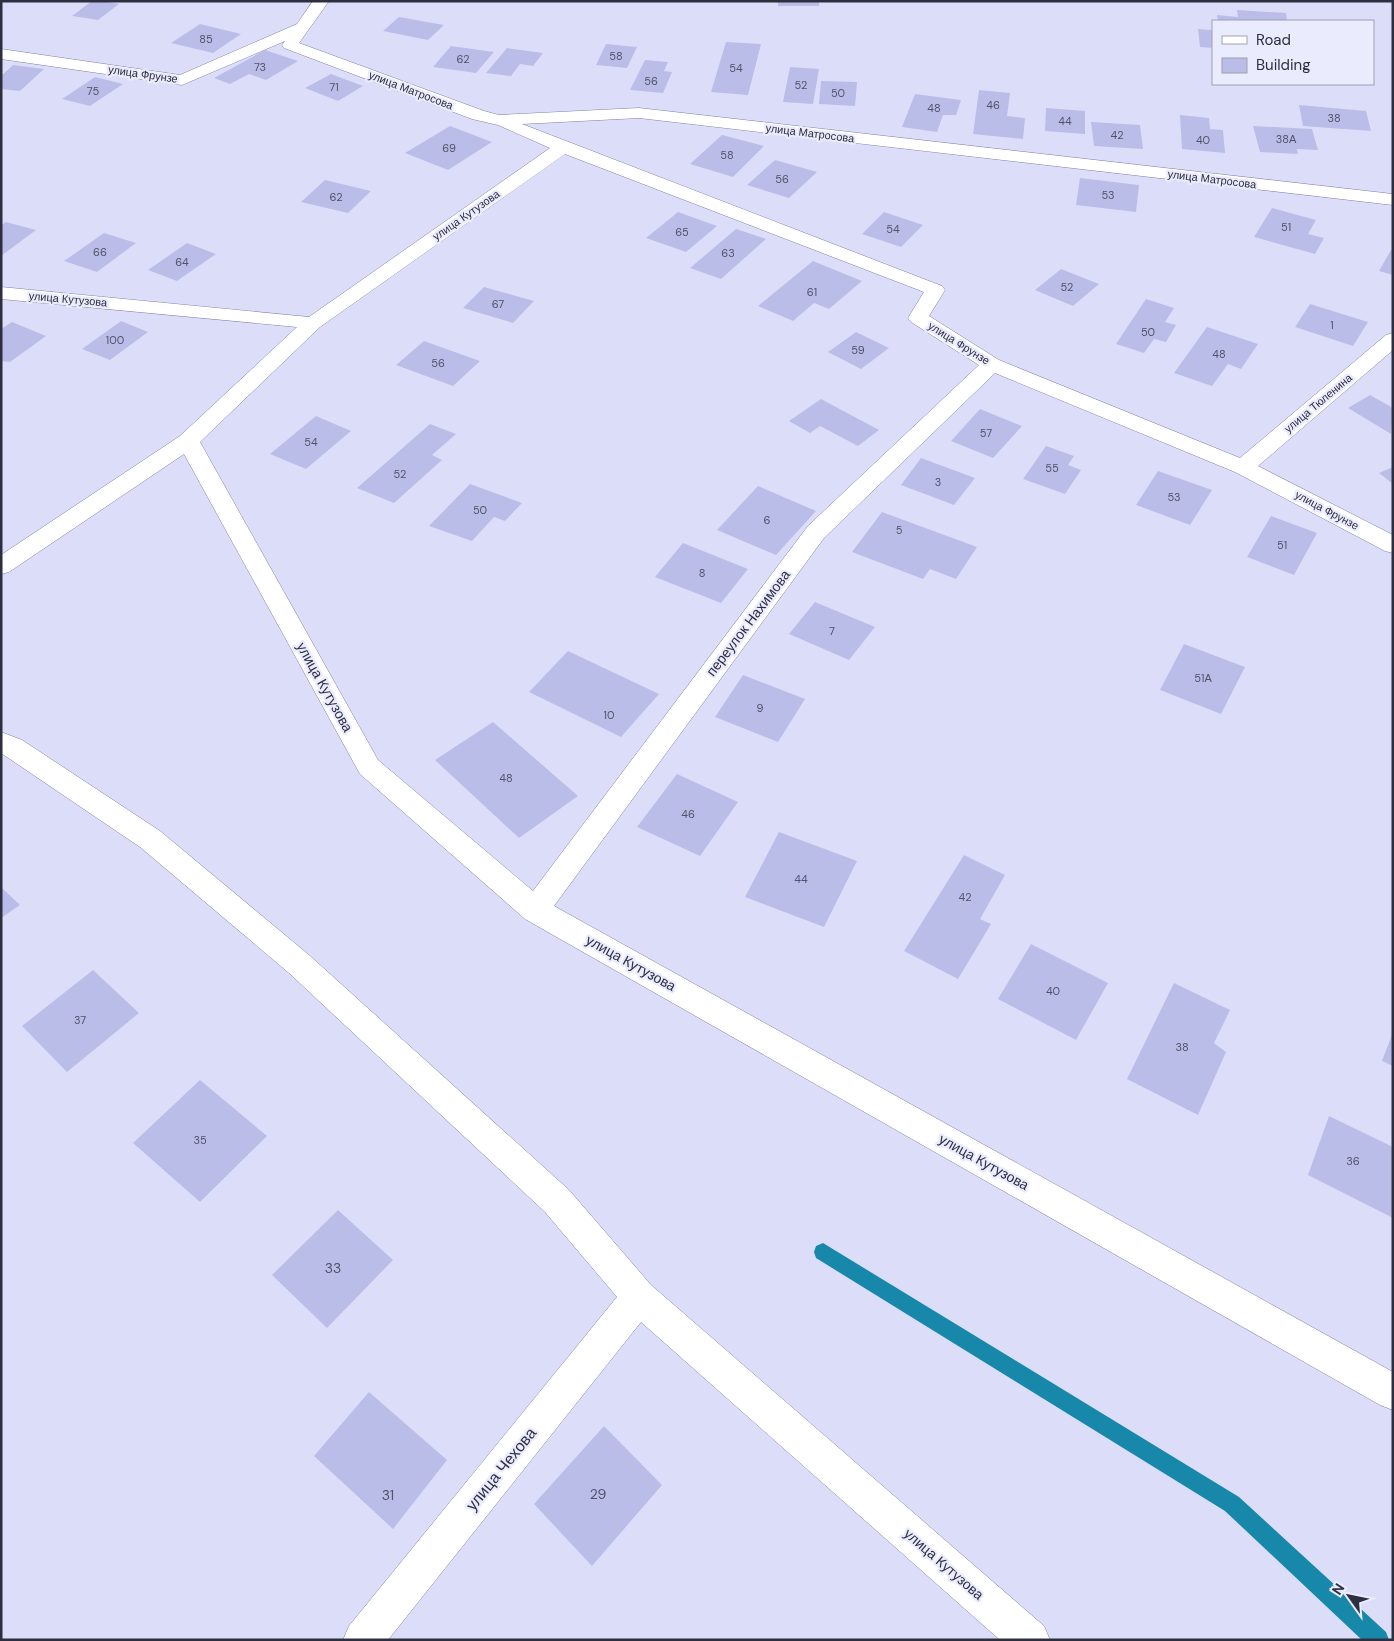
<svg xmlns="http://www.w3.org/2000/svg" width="1394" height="1641" font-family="'DM Sans',sans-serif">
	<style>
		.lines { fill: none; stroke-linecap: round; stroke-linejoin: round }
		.stream { fill: #1788a9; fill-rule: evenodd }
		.building { fill: #bbbde9 }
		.minor-casing { stroke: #7f80a9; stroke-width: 1 }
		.minor { fill: #fff; fill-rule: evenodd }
		.labels { text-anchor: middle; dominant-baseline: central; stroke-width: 4.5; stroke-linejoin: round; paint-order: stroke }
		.number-label { font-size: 11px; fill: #50526a }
		.far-street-label { font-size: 11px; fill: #2d2e3f; stroke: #eaecfe }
		.street-label { font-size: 14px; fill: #2d2e3f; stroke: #eaecfe }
		.near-number-label { font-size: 14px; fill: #50526a }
		.near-street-label { font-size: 16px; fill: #2d2e3f; stroke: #eaecfe }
	</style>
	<rect width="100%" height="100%" fill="#dcdef9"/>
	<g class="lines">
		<path class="stream" d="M823,1243L1239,1497L1386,1632L1389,1640H1362L1225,1511L816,1258L814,1252L816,1246Z"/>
	</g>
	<path class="building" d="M92,1H101L119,4L98,20L72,16Z
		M778,1H819V6H778Z
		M1237,10L1286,13L1287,21H1218L1217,15L1238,17Z
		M399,17L444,25L428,40L383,31Z
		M200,24L241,34L213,53L171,43Z
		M1198,29L1213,30V48L1200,47Z
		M726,42L761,44L748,95L711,92Z
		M606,44L637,47L627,68L596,65Z
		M451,46L494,52L476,73L433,67Z
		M507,48L543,53L533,66L520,64L511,76L486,73Z
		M265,50L298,61L266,80L249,74L230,84L214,78Z
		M645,60L668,62L664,71L672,72L663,93L630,90Z
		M13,65L44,69L20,91L1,89V76Z
		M790,67L819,69L813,104L783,102Z
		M331,74L363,86L338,101L305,88Z
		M95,77L123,84L90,106L62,99Z
		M821,81L857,82L855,106L819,104Z
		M979,90L1010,93L1007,116L1025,118L1023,139L973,134Z
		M915,94L961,100L956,115H943L937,132L902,127Z
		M1299,105L1366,111L1371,131L1303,126Z
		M1046,108L1085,111V134L1045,131Z
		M1180,115L1209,118L1210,129L1223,130L1225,153L1182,149Z
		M1091,122L1140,125L1143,149L1094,146Z
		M450,126L492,142L448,170L405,153Z
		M1253,126L1312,129L1318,150L1297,149L1298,154L1260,152Z
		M722,135L764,146L733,177L690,164Z
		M775,160L817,172L789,198L747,185Z
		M1080,178L1139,185L1136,212L1076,205Z
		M325,180L371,191L348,213L301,202Z
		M1272,208L1316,220L1308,234L1324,238L1315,254L1254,237Z
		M678,212L717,226L686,252L646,238Z
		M884,212L923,225L901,247L862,234Z
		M6,222L36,230L1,256V225Z
		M736,229L766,239L721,279L690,268Z
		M104,233L136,243L97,272L64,261Z
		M187,243L216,254L177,281L148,270Z
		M1391,250L1393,251V275L1379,271Z
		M813,261L862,281L829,309L814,303L793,321L758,306Z
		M1061,269L1099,284L1073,306L1035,290Z
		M484,287L534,301L513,323L463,308Z
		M1146,299L1174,308L1165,322L1176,325L1166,342L1154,339L1144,353L1116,344Z
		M1310,304L1368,322L1353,346L1295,327Z
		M121,321L148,332L110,360L82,349Z
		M12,322L46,336L10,362L1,361V329Z
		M1207,327L1258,344L1241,369L1228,364L1212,386L1174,373Z
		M856,332L889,348L861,369L828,352Z
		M424,341L480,361L453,386L396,365Z
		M1370,395L1393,408L1391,434L1348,408Z
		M821,399L879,430L858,446L820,426L810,433L789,421Z
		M980,409L1022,426L993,458L951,441Z
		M316,416L351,431L306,469L270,454Z
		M430,424L456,434L432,455L442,460L394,503L357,488Z
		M1046,446L1074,456L1068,465L1081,470L1065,494L1023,479Z
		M921,458L975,478L954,505L901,485Z
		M1393,467V484L1379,473Z
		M1158,471L1212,490L1190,525L1136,505Z
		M470,484L522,503L505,521L494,517L472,541L429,526Z
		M758,486L816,511L776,555L717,530Z
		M882,512L977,547L956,579L930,569L923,579L852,552Z
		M1271,516L1317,533L1294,575L1247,557Z
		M683,543L748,569L721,603L655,577Z
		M815,602L875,627L849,660L789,634Z
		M1184,644L1245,667L1221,714L1160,690Z
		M568,651L659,694L621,737L529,692Z
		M743,675L805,699L778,742L715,717Z
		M493,722L578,796L519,838L435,760Z
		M677,774L738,802L700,856L637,827Z
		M779,832L857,861L824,927L745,897Z
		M964,855L1005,875L980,919L991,924L958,979L904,951Z
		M1,887L20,905L1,918Z
		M1031,944L1108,983L1076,1040L998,999Z
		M93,970L139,1013L67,1072L22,1026Z
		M1174,983L1230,1010L1214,1043L1226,1052L1198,1115L1127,1079Z
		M1393,1032V1066L1382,1061Z
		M200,1080L267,1136L200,1202L133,1143Z
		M1329,1116L1393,1147V1218L1308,1175Z
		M338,1210L393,1260L327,1328L272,1275Z
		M369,1392L447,1460L393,1529L314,1456Z
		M604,1426L662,1485L592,1566L534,1504Z"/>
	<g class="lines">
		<defs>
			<path id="minor" d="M313,1H329L299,43L484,111L499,115L639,108L1393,194V205L639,118L522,124L942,286L945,290L929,316L999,360L1240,458L1386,335L1393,333V350L1258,466L1393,535V553L1385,551L1235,472L995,373L824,538L554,906L1393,1372V1410L1380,1405L525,919L360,774L184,454L9,572L1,574V555L180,436L297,327L1,299V287L309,317L550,148L498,125L472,119L284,48L282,45L285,41L182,85L1,59V49L180,75L297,24ZM565,154L924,292L908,318L911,322L979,365L808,526L533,891L378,760L200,442L320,327Z
				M1,732L22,740L160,831L309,955L569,1190L651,1285L1044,1626L1050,1640H1000L641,1322L388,1640H343L349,1626L617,1297L545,1212L289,973L140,847L1,753Z"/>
		</defs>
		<use href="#minor" class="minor-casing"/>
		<use href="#minor" class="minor"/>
	</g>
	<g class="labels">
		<g class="number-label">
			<text x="206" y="39">85</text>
			<text x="616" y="56">58</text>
			<text x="463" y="59">62</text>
			<text x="260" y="67">73</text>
			<text x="736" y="68">54</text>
			<text x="651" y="81">56</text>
			<text x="801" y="85">52</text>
			<text x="334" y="87">71</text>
			<text x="93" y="91">75</text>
			<text x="838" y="93">50</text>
			<text x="993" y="105">46</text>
			<text x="934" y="108">48</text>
			<text x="1334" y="118">38</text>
			<text x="1065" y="121">44</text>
			<text x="1117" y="135">42</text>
			<text x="1286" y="139">38А</text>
			<text x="1203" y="140">40</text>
			<text x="449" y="148">69</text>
			<text x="727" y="155">58</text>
			<text x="782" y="179">56</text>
			<text x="1108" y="195">53</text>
			<text x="336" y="197">62</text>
			<text x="1286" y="227">51</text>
			<text x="893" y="229">54</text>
			<text x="682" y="232">65</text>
			<text x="100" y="252">66</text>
			<text x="728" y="253">63</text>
			<text x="182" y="262">64</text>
			<text x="1067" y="287">52</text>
			<text x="812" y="292">61</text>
			<text x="498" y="304">67</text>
			<text x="1332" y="325">1</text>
			<text x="1148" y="332">50</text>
			<text x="115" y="340">100</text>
			<text x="858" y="350">59</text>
			<text x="1219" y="354">48</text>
			<text x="438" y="363">56</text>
			<text x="986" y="433">57</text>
			<text x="311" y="442">54</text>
			<text x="1052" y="468">55</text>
			<text x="400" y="474">52</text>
			<text x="938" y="482">3</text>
			<text x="1174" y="497">53</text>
			<text x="480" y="510">50</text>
			<text x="767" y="520">6</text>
			<text x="899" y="530">5</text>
			<text x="1282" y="545">51</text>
			<text x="702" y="573">8</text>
			<text x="832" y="631">7</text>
			<text x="1203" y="678">51А</text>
			<text x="760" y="708">9</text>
			<text x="609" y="715">10</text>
			<text x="506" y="778">48</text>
			<text x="688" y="814">46</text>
			<text x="801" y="879">44</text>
			<text x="965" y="897">42</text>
			<text x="1053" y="991">40</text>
			<text x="80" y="1020">37</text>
			<text x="1182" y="1047">38</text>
			<text x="200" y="1140">35</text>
			<text x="1353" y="1161">36</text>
		</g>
		<g class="far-street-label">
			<text transform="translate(143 74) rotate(8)">улица Фрунзе</text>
			<text transform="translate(411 90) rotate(21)">улица Матросова</text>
			<text transform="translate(810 133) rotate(7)">улица Матросова</text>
			<text transform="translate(1212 179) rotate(7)">улица Матросова</text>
			<text transform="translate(466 215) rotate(-35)">улица Кутузова</text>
			<text transform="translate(68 299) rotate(5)">улица Кутузова</text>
			<text transform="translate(959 343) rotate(32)">улица Фрунзе</text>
			<text transform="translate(1318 403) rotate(-40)">улица Тюленина</text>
			<text transform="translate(1327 510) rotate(28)">улица Фрунзе</text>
		</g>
		<g class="street-label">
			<text transform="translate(748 623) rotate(-53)">переулок Нахимова</text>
			<text transform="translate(325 687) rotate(61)">улица Кутузова</text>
			<text transform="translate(631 963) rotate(29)">улица Кутузова</text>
			<text transform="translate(984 1162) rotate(29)">улица Кутузова</text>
			<text transform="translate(944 1564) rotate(41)">улица Кутузова</text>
		</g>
		<g class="near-number-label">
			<text x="333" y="1268">33</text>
			<text x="598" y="1494">29</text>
			<text x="388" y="1495">31</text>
		</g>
		<g class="near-street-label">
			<text transform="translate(501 1469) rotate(-51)">улица Чехова</text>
		</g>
	</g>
	<rect width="1394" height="1641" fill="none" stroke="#2d2e3f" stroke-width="5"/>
	<rect x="1212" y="20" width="162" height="65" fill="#eaecfe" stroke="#9ea0b2"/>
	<rect x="1222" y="36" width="25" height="8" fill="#ffffff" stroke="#9ea0b2"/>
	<text x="1256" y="45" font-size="15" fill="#2d2e3f">Road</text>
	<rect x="1222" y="58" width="25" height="15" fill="#bbbde9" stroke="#9ea0b2"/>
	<text x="1256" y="70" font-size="15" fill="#2d2e3f">Building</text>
	<g transform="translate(1349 1596) rotate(303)" stroke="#eaecfe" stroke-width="4" paint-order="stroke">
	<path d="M0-4L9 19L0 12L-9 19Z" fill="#2d2e3f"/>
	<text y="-8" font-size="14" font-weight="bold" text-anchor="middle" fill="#2d2e3f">N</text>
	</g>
</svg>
